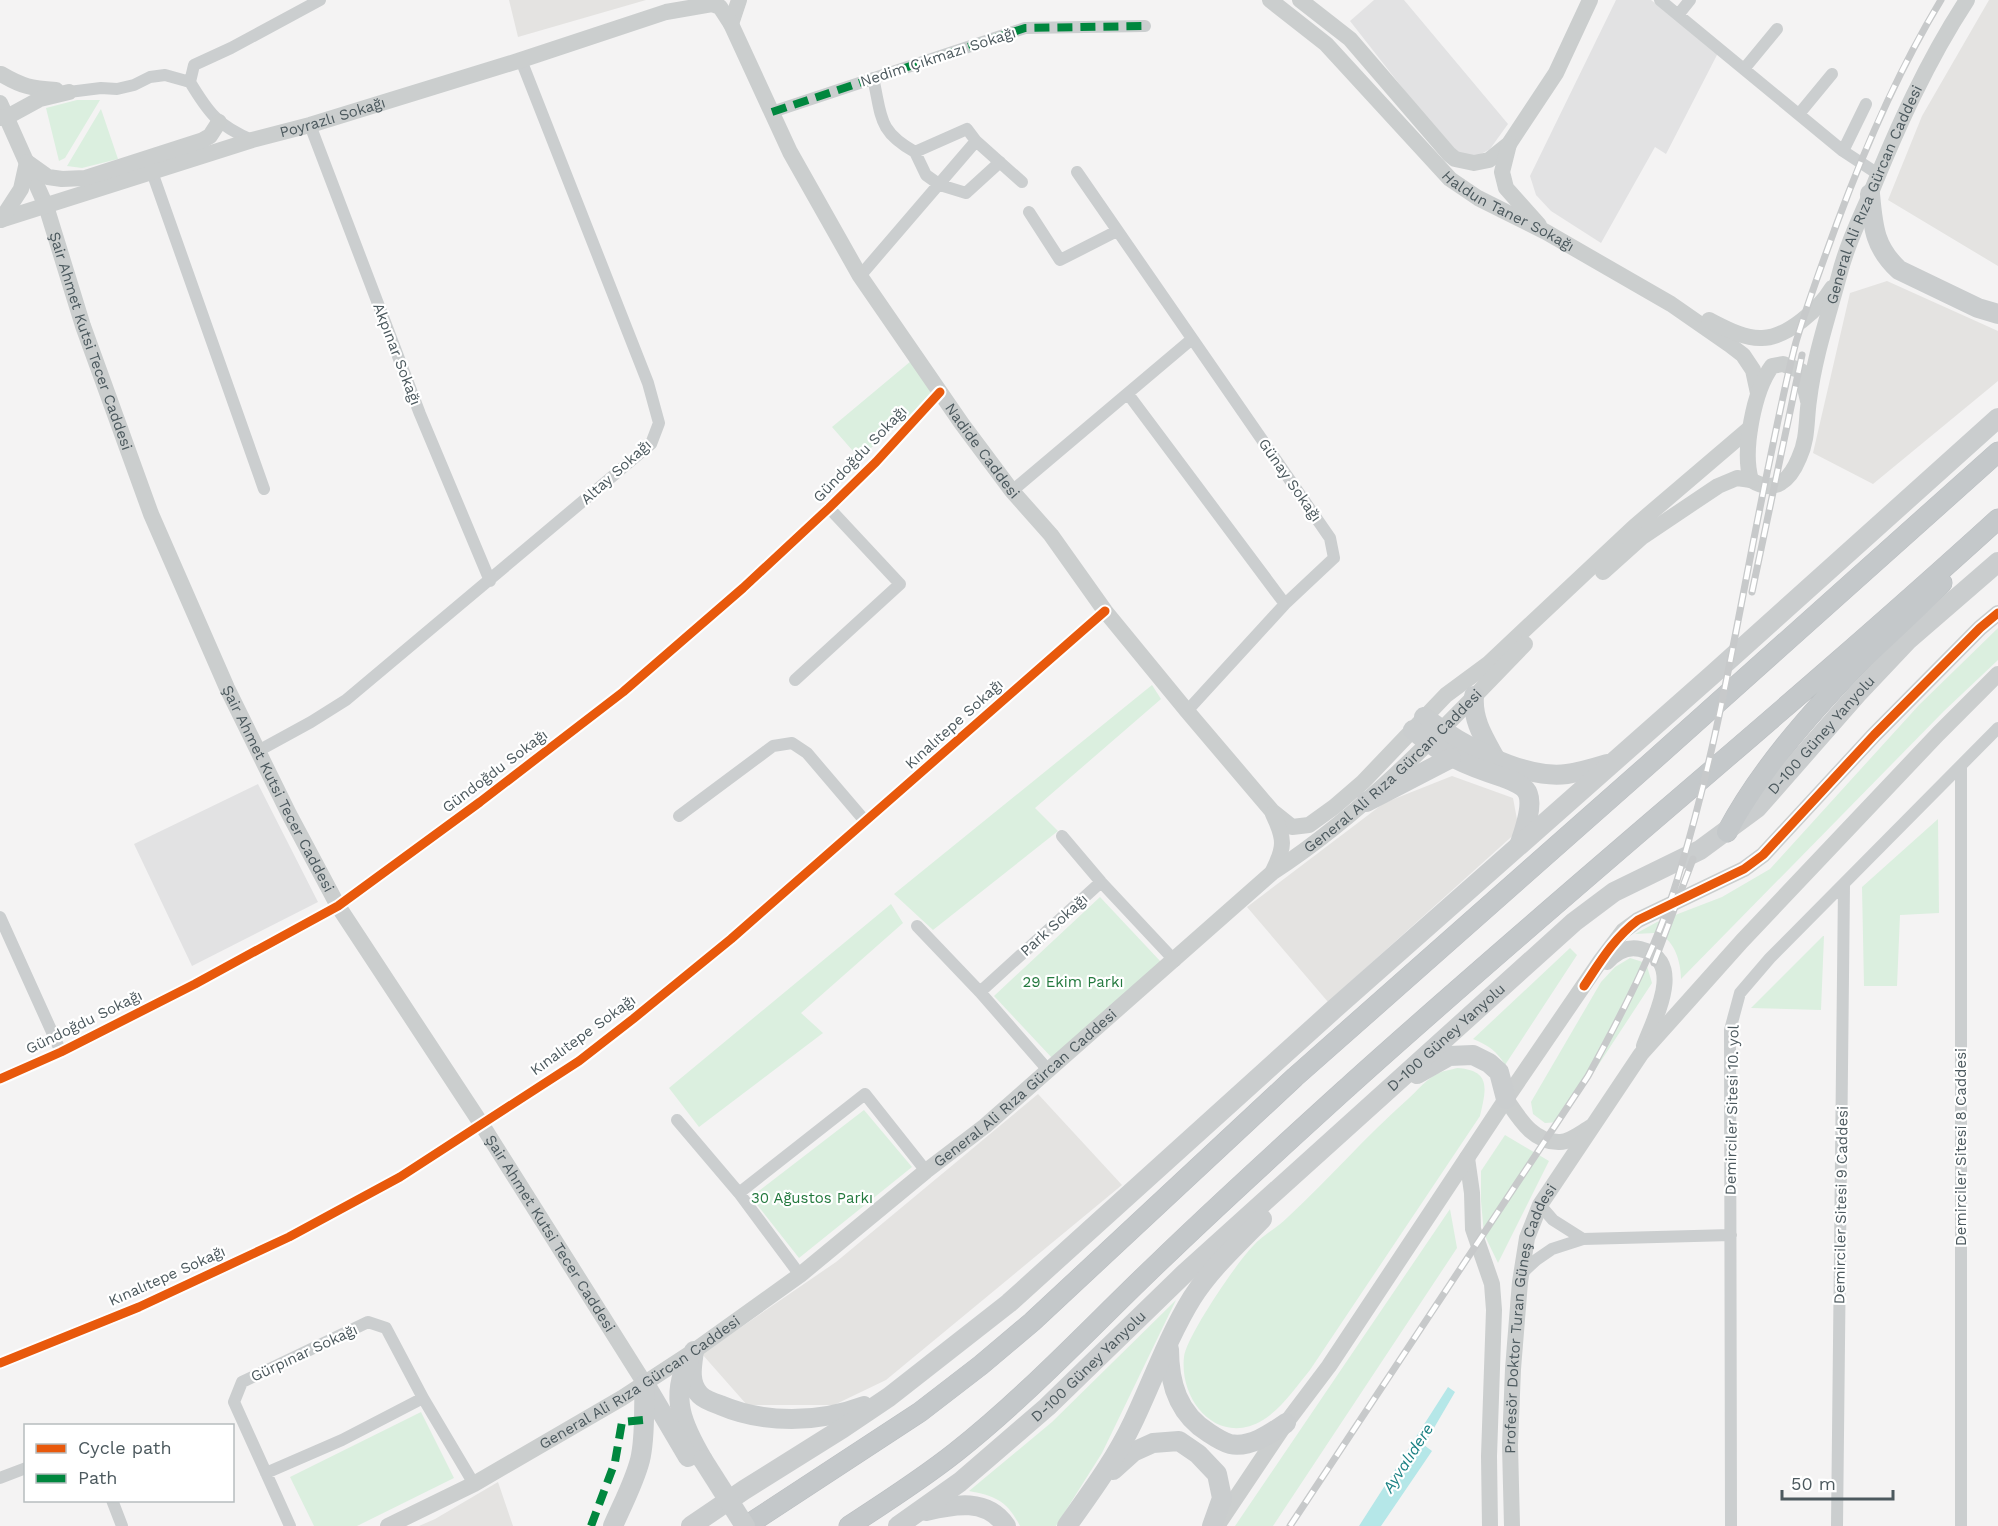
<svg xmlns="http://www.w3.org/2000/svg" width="1998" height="1526" font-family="'Work Sans',sans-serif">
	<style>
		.commercial { fill: #e4e3e1 }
		.education { fill: #e2e2e3 }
		.green { fill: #dbefdf }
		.water { fill: #b5e7e8 }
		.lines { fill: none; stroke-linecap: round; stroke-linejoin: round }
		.trunk-casing { stroke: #babec1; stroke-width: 21 }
		.minor { stroke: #cbcecf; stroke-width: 12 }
		.secondary { stroke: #cbcece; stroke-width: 16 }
		.primary { stroke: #cacdce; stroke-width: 20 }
		.trunk { stroke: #c4c8ca; stroke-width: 20 }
		.rail-casing { stroke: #c7c9ca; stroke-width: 7 }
		.rail { stroke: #fff; stroke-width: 4.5; stroke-dasharray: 14; stroke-linecap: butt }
		.primary-bridge { stroke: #cacdce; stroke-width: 20 }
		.quiet { stroke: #00873e; stroke-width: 8; stroke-dasharray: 15 8; stroke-linecap: butt }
		.cycleway-casing { stroke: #fff; stroke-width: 13 }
		.cycleway { stroke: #e8590c; stroke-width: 9 }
		.labels { text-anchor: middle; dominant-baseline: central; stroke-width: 4.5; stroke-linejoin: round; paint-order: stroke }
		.street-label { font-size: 15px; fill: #4c595e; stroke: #fff }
		.park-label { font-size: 15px; fill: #23793e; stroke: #fff }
		.water-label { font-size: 16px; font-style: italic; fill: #1b8183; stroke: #fff }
	</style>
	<rect width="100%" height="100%" fill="#f4f3f3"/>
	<path class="commercial" d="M509,0H646L518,37Z
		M1989,0H1998V266L1888,200L1922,116Z
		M1887,281L1998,331V381L1873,484L1813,453L1850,293Z
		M1452,776L1513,798L1519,830L1328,1002L1247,907L1384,803Z
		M1038,1094L1122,1185L886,1380L834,1405H747L702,1354L836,1262Z
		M498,1482L513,1526H419L435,1519Z"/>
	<path class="education" d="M1374,0H1404L1508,124L1490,149L1474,158L1455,155L1350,21Z
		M1616,0H1651L1718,53L1666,154L1655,147L1601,243L1551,211L1536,195L1530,176Z
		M258,784L318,902L192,966L134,844Z"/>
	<path class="green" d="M77,100H100L65,158L59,161L46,108Z
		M101,109L118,159L82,168L67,166Z
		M911,361L937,392L859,458L832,427Z
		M1998,628V660L1944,711L1681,979C1681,962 1674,936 1654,933C1648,933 1641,934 1635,934L1657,922L1722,897L1770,869L1919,705Z
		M1152,685L1161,699L1035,808L1058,831L933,930L894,894Z
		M1938,819L1939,913L1900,915L1897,986H1864L1862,887Z
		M1100,897L1161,962L1053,1059L994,996Z
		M891,904L903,923L801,1013L823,1033L699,1127L669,1088Z
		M1824,936L1821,1010L1751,1008L1823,936Z
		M1570,948L1577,955L1505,1065C1497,1051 1488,1045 1473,1039Z
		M1630,958L1646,963L1652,983L1561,1122L1545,1123L1533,1114L1531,1102L1601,982L1615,967Z
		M1457,1068C1492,1070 1486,1090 1480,1116L1310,1370C1296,1387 1282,1408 1263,1420C1219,1447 1179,1402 1184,1357C1186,1337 1237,1262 1253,1246C1263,1235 1277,1228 1288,1217C1329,1179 1366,1136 1408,1099C1417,1091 1428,1077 1439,1073C1445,1070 1451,1070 1457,1068Z
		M864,1110L912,1167L799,1258L751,1197Z
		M1505,1135L1549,1161L1498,1263L1484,1234L1481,1201V1171Z
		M1450,1209L1457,1248L1273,1526H1235Z
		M1176,1300L1102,1453L1056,1526H1020C1007,1501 996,1496 969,1491L1052,1422Z
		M421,1412L454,1478L357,1526H314L290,1477Z"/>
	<path class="water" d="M1448,1387L1455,1392L1424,1445L1432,1451L1381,1526H1359Z"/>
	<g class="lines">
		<defs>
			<path id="trunk" d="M1727,832C1758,773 1807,717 1853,669C1882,640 1914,613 1942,583
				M746,1526L920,1412L981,1365L1032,1322L1295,1077L1648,765L1998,452
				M849,1526C886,1502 922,1479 956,1452C1028,1395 1092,1326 1158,1263C1221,1202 1285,1144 1350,1085C1563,893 1786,712 1998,519"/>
		</defs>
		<use href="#trunk" class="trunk-casing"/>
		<path class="minor" d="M1660,0L1843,151L1878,174
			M1678,15L1690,0
			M1744,69L1777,29
			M69,92L101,88L117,89L134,85L150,77L165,75L190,82
			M772,112L1025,28L1145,26
			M1799,114L1832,74
			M310,125L420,414L490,581
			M252,140C218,126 208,112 190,82L194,65L231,48L320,0
			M976,141L1022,182
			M1843,151L1866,104
			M915,152L926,175L940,185L966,193L1000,162
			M152,172L264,489
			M1077,172L1330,538L1334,558L1285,604L1187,711
			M1029,212L1060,260L1117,231
			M860,276L976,141L967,129L915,152C877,131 882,116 873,78
			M1128,394L1285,604
			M1012,491L1192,339
			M795,680L900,584L829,508
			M258,751L311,722L346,700L651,444L659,423L648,383L521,60
			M1961,767V1526
			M679,816L773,746L792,743L807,753L865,821
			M1062,836L1101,882L1175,961
			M0,917L61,1052
			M917,926L980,992L1048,1070
			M980,992L1101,882
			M0,1079L61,1052L195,984L338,906L480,802L623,692L743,588L829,508L876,462L940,392
			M677,1120L739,1193L800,1275
			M739,1193L865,1094L926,1171
			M1540,1205L1553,1220L1583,1239
			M1521,1274L1536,1260L1552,1249L1583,1239L1731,1235
			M0,1363L139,1307L289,1237L400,1177L579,1061L633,1019L731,939L1105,611
			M266,1473L342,1440L423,1398
			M0,1478L26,1468
			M112,1500L122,1526
			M290,1526L234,1402L242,1382L368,1322L386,1328L423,1398L474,1484
			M1731,1526L1730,1030L1740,993L1770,958L1998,728
			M1837,1526L1844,885"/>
		<g class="secondary">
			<path id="s1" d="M1270,0L1326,44L1450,179L1478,198L1546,232L1671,304L1730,345L1743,355L1753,370L1758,393"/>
			<path d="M1300,0L1350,39L1449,154L1455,159L1474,163L1489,160L1509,144L1556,73L1590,0"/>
			<path d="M731,24L739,0"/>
			<path d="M1,74C23,87 31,88 56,90"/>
			<path id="s2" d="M0,103L46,206L83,326L151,514L227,688L289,814L338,906L482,1125L645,1384"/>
			<path d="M0,118L7,117L40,99L69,92"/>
			<path d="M1509,144L1502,172L1506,188L1539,225"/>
			<path id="s3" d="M0,220L252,140L310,125L521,60L666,12L712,4L720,7L731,24L790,152L860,276L962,424L1012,491L1051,535L1105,611L1187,711L1272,811L1292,827L1309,825L1334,807L1363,782L1446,695L1488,664L1634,527L1750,428"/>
			<path d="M1,220L21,189L27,162L48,177L62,179L85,178L203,140L210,136L219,122"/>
			<path d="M1709,320C1725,328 1744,339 1762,338C1787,338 1820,308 1832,288"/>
			<path id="s4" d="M1808,401L1801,371L1783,364L1772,366C1754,390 1742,451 1751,480C1775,495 1790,480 1799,458C1808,439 1806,420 1809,400C1814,358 1828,317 1839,276C1846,248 1858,222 1870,195C1897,128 1927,61 1967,0"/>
			<path d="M1603,572L1642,537L1718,486L1737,478L1751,480"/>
			<path d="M1273,814C1285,839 1285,847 1273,871"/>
			<path d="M1607,962C1616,952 1628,946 1640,949C1687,960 1654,1019 1644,1046"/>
			<path d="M1506,1099C1519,1118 1533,1143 1560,1142C1570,1142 1582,1132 1591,1127"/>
			<path d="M1467,1158L1472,1193L1473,1229L1492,1284L1494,1310L1489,1456L1490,1526"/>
			<path id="s5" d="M388,1526L474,1484L622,1398L694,1351L800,1275L926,1171L985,1126L1273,872C1368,810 1446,726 1525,644"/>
			<path d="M1217,1526L1286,1423L1329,1366L1506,1099L1601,960L1623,931L1638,920L1744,869L1763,855L1874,735L1980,628L1998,613"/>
			<path id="s6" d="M1512,1526L1510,1445L1513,1369L1520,1282L1527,1238L1540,1205L1641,1054L1742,941L1938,734L1998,674"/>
		</g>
		<g class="primary">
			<path d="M1870,194C1873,226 1874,247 1899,270L1978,308L1998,314"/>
			<path d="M1474,696C1472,720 1484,738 1495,758"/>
			<path d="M1424,717C1458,743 1522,780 1567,774C1580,772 1594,768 1607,764"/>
			<path d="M1413,730C1442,755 1465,765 1502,777C1510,780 1525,785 1528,794C1533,807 1524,831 1520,843"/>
			<path d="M1366,802L1451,758"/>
			<path d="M1417,1074L1449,1056L1473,1055L1489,1063L1499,1072L1506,1099"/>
			<path d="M1169,1349C1169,1383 1178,1414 1209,1433C1215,1437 1223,1442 1230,1444C1250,1448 1270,1434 1286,1423"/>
			<path d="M694,1351C692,1365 688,1383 700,1395C705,1400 714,1403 720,1405C764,1424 819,1423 864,1406"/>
			<path d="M689,1360C669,1397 683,1426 703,1460"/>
			<path d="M645,1384L688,1457"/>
			<path d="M1113,1470L1133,1452L1153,1443L1179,1441L1198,1454L1217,1474L1222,1498L1212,1526"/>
			<path d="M926,1511C955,1504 987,1498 1006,1526"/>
			<path d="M613,1526C622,1505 634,1483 640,1460C646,1435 643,1409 645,1384"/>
			<path d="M691,1526L744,1490L843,1428L889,1397L1009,1303L1332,1011L1711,676L1998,418"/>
			<path id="s7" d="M898,1526L960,1482L1047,1407L1184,1274L1574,922L1614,892L1700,850L1757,808L1857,694L1908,640L1998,562"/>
			<path d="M1067,1526C1091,1492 1115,1460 1133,1422C1153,1380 1168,1337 1192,1298C1211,1268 1238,1244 1262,1219"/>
		</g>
		<use href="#trunk" class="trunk"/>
		<defs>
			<path id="rail" d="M1752,592L1802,355
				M1654,963L1693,859
				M1290,1526L1588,1076C1624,1010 1660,941 1681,867C1721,734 1741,595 1770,459C1778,420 1786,380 1796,342C1808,301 1823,262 1837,223C1866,145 1898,71 1941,0"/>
		</defs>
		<use href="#rail" class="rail-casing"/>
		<use href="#rail" class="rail"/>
		<path class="primary-bridge" d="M703,1460L745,1526"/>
		<path class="quiet" d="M772,112L1025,28L1145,26
			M591,1526L615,1462L622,1422L644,1420"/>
		<defs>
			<path id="cycleway" d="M1584,986C1600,962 1614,938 1638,920L1744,869L1763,855L1874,735L1980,628L1998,613
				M0,1079L61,1052L195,984L338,906L480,802L623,692L743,588L829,508L876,462L940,392
				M0,1363L139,1307L289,1237L400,1177L579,1061L633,1019L731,939L1105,611"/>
		</defs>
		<use href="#cycleway" class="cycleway-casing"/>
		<use href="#cycleway" class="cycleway"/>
	</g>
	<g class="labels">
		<g class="street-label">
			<text transform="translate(938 57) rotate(-18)">Nedim Çıkmazı Sokağı</text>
			<text stroke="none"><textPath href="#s3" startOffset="348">Poyrazlı Sokağı</textPath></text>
			<text stroke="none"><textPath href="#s4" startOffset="518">General Ali Rıza Gürcan Caddesi</textPath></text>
			<text stroke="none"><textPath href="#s1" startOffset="321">Haldun Taner Sokağı</textPath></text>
			<text stroke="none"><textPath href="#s2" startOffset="255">Şair Ahmet Kutsi Tecer Caddesi</textPath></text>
			<text transform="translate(397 354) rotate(69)">Akpınar Sokağı</text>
			<text stroke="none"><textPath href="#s3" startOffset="1270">Nadide Caddesi</textPath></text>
			<text transform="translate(860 454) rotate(-46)">Gündoğdu Sokağı</text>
			<text transform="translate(616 472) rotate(-42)">Altay Sokağı</text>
			<text transform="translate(1290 480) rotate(55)">Günay Sokağı</text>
			<text transform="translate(954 724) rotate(-42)">Kınalıtepe Sokağı</text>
			<text stroke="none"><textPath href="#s7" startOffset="1221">D-100 Güney Yanyolu</textPath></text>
			<text transform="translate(495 771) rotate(-37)">Gündoğdu Sokağı</text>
			<text stroke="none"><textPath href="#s5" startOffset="1262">General Ali Rıza Gürcan Caddesi</textPath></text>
			<text stroke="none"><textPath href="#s2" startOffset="741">Şair Ahmet Kutsi Tecer Caddesi</textPath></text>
			<text transform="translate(1054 925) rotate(-42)">Park Sokağı</text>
			<text transform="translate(84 1022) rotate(-26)">Gündoğdu Sokağı</text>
			<text transform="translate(583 1035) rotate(-36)">Kınalıtepe Sokağı</text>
			<text stroke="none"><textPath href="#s7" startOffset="735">D-100 Güney Yanyolu</textPath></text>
			<text stroke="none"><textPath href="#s5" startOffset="776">General Ali Rıza Gürcan Caddesi</textPath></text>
			<text transform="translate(1732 1110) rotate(-89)">Demirciler Sitesi 10. yol</text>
			<text transform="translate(1961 1147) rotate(-90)">Demirciler Sitesi 8 Caddesi</text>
			<text transform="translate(1841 1205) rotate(-89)">Demirciler Sitesi 9 Caddesi</text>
			<text stroke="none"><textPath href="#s2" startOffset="1263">Şair Ahmet Kutsi Tecer Caddesi</textPath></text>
			<text transform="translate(167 1276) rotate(-24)">Kınalıtepe Sokağı</text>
			<text stroke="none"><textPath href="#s6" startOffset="210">Profesör Doktor Turan Güneş Caddesi</textPath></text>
			<text transform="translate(304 1353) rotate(-25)">Gürpınar Sokağı</text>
			<text stroke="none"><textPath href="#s7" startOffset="249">D-100 Güney Yanyolu</textPath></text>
			<text stroke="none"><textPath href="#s5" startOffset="290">General Ali Rıza Gürcan Caddesi</textPath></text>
		</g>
		<g class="park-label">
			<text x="1073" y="982">29 Ekim Parkı</text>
			<text x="812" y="1198">30 Ağustos Parkı</text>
		</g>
		<g class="water-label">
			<text transform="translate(1408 1458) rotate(-57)">Ayvalıdere</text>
		</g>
	</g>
	<rect x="24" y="1424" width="210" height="78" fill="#ffffff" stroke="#b7bdbf" stroke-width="1.5"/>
	<rect x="36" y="1444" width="30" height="9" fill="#e8590c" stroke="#b7bdbf" stroke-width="1.5"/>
	<text x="78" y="1454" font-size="18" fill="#4c595e">Cycle path</text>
	<rect x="36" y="1474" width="30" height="9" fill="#00873e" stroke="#b7bdbf" stroke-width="1.5"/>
	<text x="78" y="1484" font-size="18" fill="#4c595e">Path</text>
	<path d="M1782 1490v9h111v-9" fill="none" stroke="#4c595e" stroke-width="3"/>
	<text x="1791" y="1490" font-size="18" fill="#4c595e" stroke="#ffffff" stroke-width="4.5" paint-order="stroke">50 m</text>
</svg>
